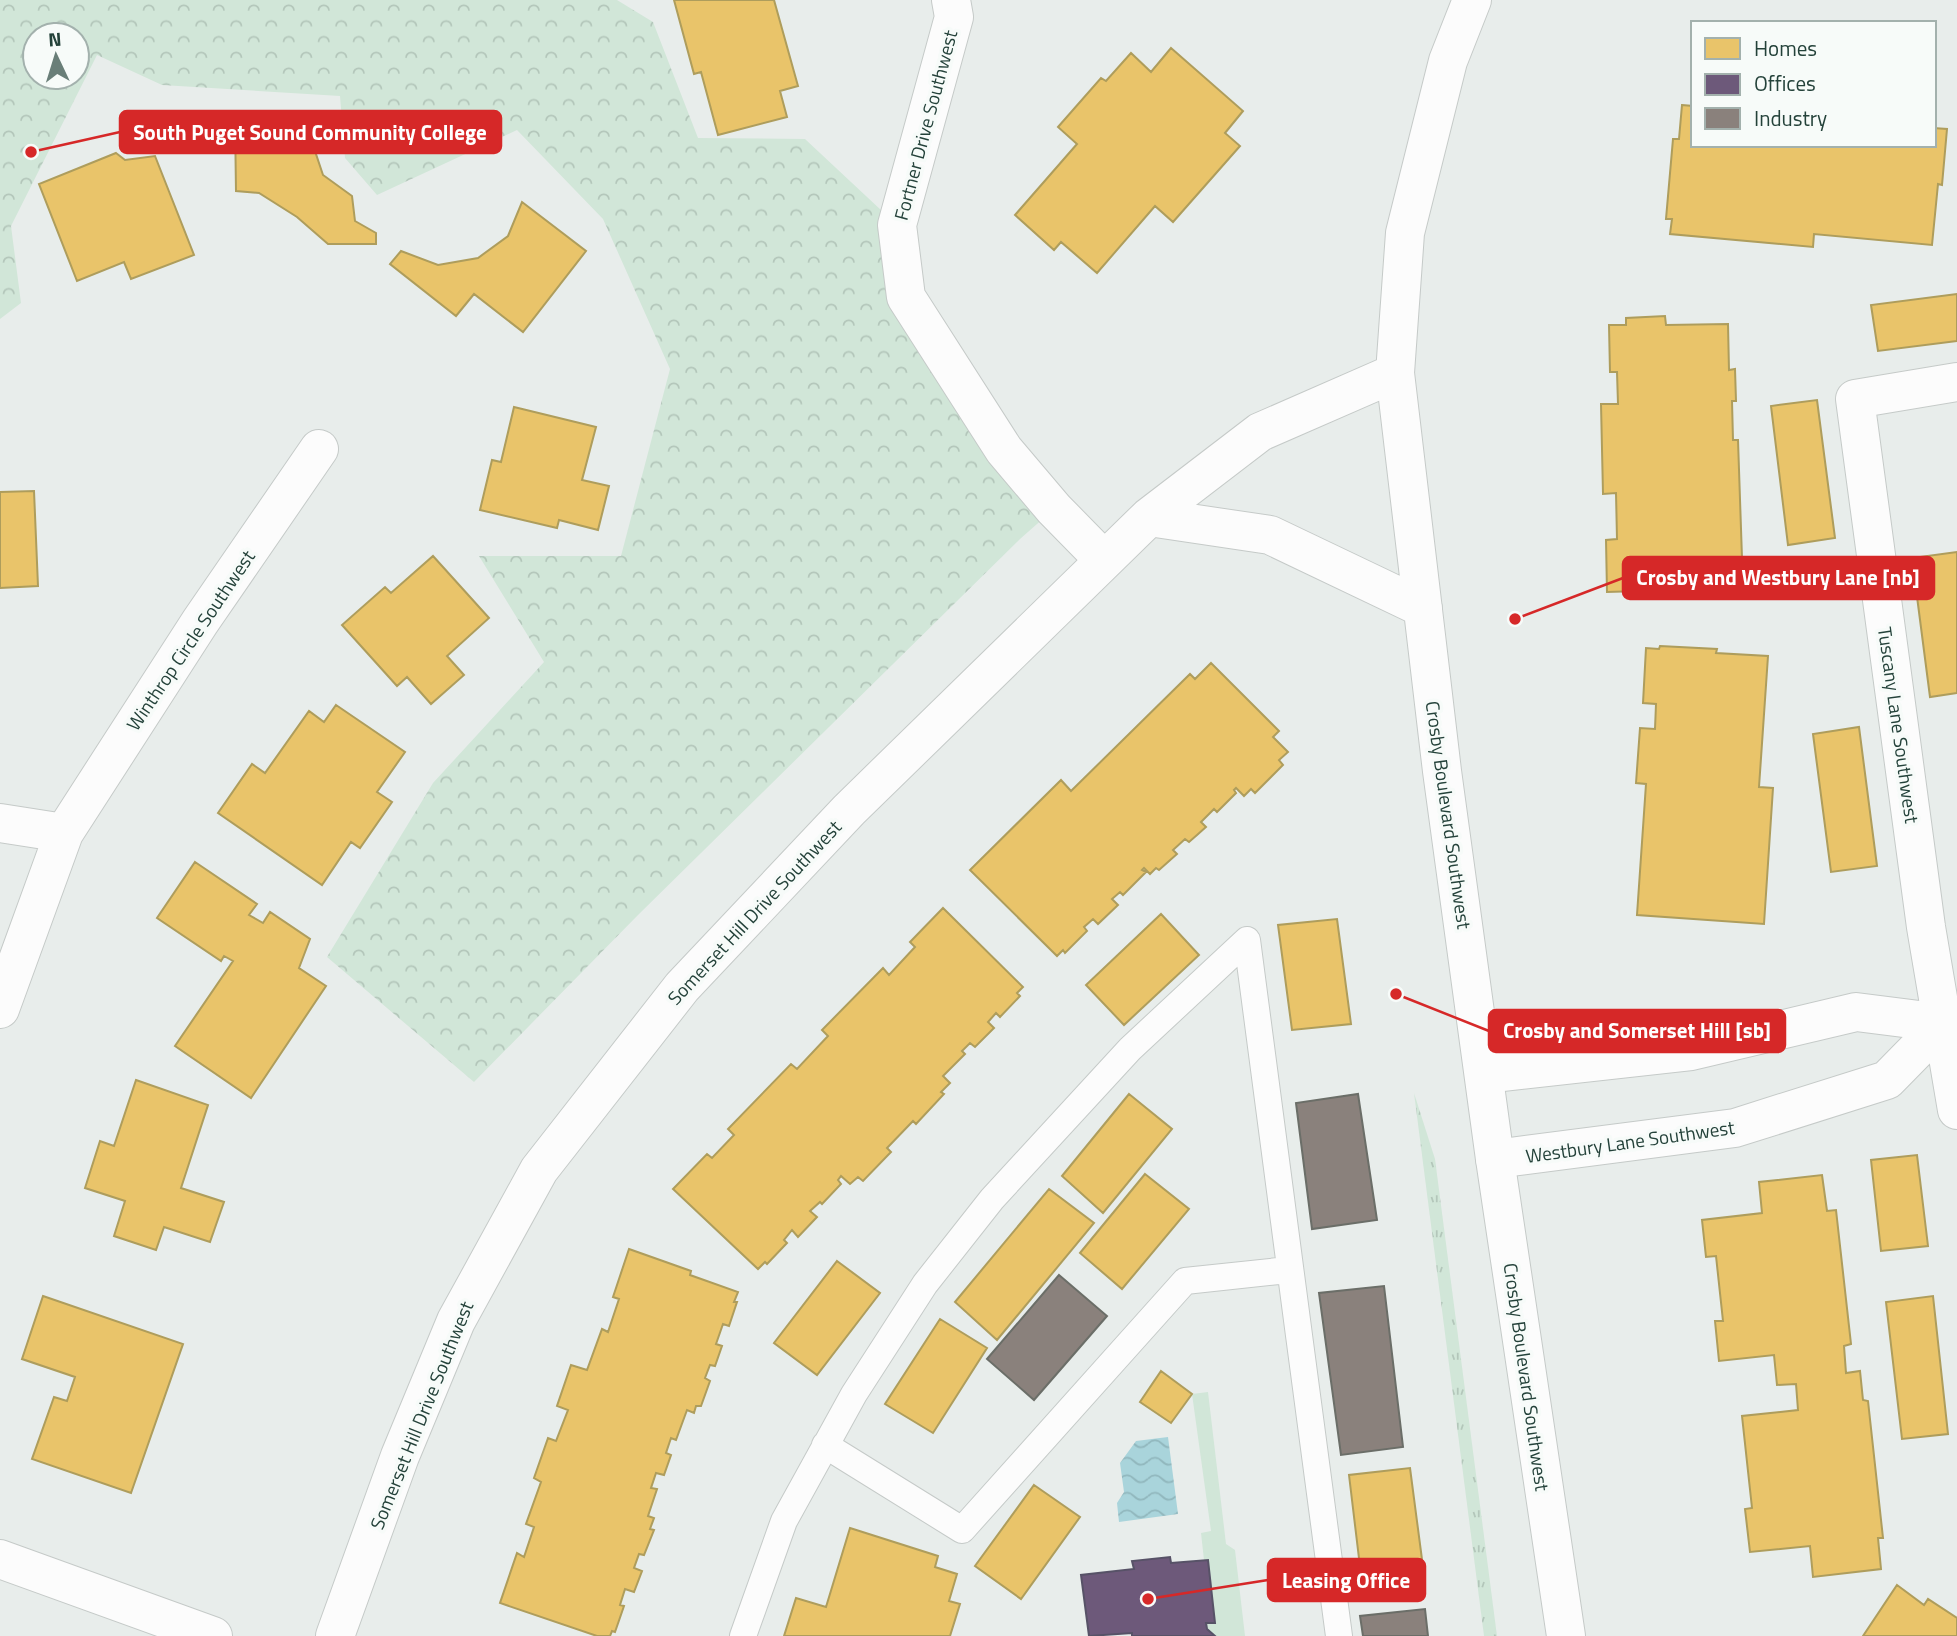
<svg xmlns="http://www.w3.org/2000/svg" width="1957" height="1636" font-family="'Titillium Web',sans-serif">
	<style>
		.grass { fill: url(#grass-tufts) }
		.forest { fill: url(#forest-crowns); fill-rule: evenodd }
		.garden { fill: #d1e6d8 }
		.water { fill: url(#water-waves) }
		.homes { fill: #e9c46a; stroke: #ae9d5c; stroke-width: 2 }
		.offices { fill: #6d597a; stroke: #575267; stroke-width: 2 }
		.industry { fill: #8a817c; stroke: #6b6e68; stroke-width: 2 }
		.lines { fill: none; stroke-linecap: round; stroke-linejoin: round }
		.service-casing { stroke: #c5cac8; stroke-width: 28 }
		.minor-casing { stroke: #c5cac8; stroke-width: 40 }
		.tertiary-casing { stroke: #c5cac8; stroke-width: 40 }
		.service { stroke: #fcfcfc; stroke-width: 26 }
		.minor { stroke: #fcfcfc; stroke-width: 38 }
		.tertiary { stroke: #fcfcfc; stroke-width: 38 }
		.labels { text-anchor: middle; dominant-baseline: central; stroke-width: 7; stroke-linejoin: round; paint-order: stroke }
		.street-label { font-size: 19px; fill: #24423a; stroke: #f7fbf9 }
		.leader { fill: none; stroke: #d62828; stroke-width: 2.5 }
		.callout-dot { fill: #d62828; stroke: #f7fbf9; stroke-width: 2.5 }
		.callout { fill: #d62828; stroke: #d62828; stroke-width: 2.5 }
		.callout-label { font-size: 21px; text-anchor: middle; font-weight: bold; fill: #fff }
	</style>
	<defs>
		<pattern id="grass-tufts" width="24" height="20" patternUnits="userSpaceOnUse" patternTransform="scale(1.75)"><rect width="24" height="20" fill="#d1e6d8"/><path d="M3 7l-1-3M5 7V3M7 7l1-3M15 17l-1-3M17 17v-4M19 17l1-3" fill="none" stroke="#b3c6ba"/></pattern>
		<pattern id="forest-crowns" width="20" height="18" patternUnits="userSpaceOnUse" patternTransform="scale(1.75)"><rect width="20" height="18" fill="#d1e6d8"/><path d="M2 6a3 3 0 1 1 6 0M12 15a3 3 0 1 1 6 0" fill="none" stroke="#b3c6ba"/></pattern>
		<pattern id="water-waves" width="16" height="10" patternUnits="userSpaceOnUse" patternTransform="scale(1.75)"><rect width="16" height="10" fill="#a9d4db"/><path d="M0 5q4-4 8 0t8 0" fill="none" stroke="#91b7bd"/></pattern>
	</defs>
	<rect width="100%" height="100%" fill="#e8edeb"/>
	<path class="grass" d="M1414,1093L1435,1159L1497,1636H1484Z"/>
	<path class="forest" d="M0,0H617L653,22L698,138L805,139L897,225L906,297L1054,509L1020,539L638,915L474,1082L327,957L433,783L544,662L479,556H621L670,369L603,219L517,130L377,195L345,158L340,96L162,85L97,55L11,226L21,303L0,319ZM35,35H77V77H35Z"/>
	<path class="garden" d="M1208,1392L1226,1544L1235,1550L1245,1636H1215L1207,1629L1206,1623L1215,1622L1208,1560H1204L1201,1533L1211,1531L1192,1394Z"/>
	<path class="water" d="M1168,1437L1178,1514L1119,1522L1117,1503L1124,1492L1120,1463L1136,1441Z"/>
	<path class="homes" d="M674,0H774L798,86L780,91L787,117L718,135L701,72L694,74Z
		M1171,48L1243,111L1225,133L1240,146L1173,222L1155,206L1097,273L1061,242L1054,250L1015,215L1077,144L1058,127L1101,78L1106,81L1131,53L1151,72Z
		M1682,105L1693,106V145H1934V128L1947,129L1942,185L1938,184L1932,245L1814,234L1813,247L1670,234L1672,219H1666L1673,139H1679Z
		M235,120H317L315,151L323,175L352,196L355,221L376,233V244H328L297,217L259,193L236,191Z
		M116,153L125,160L155,156L194,255L131,279L124,262L77,281L39,184Z
		M522,202L586,251L523,332L474,294L456,316L390,264L401,251L438,265L478,258L508,236Z
		M1957,294V341L1878,351L1871,305Z
		M1665,316L1666,325L1728,324L1729,370L1735,369L1736,401H1732L1733,440H1738L1743,588L1607,592L1606,540L1617,539L1616,493L1603,494L1601,404H1618L1617,372H1610L1609,325H1626V318Z
		M1817,400L1835,538L1788,545L1771,406Z
		M514,407L596,427L582,480L609,486L598,530L559,520L557,528L480,510L492,460L501,462Z
		M34,491L38,586L0,588V492Z
		M1957,552V693L1930,697L1912,558Z
		M433,556L489,618L447,656L464,675L431,704L407,677L397,686L342,625L385,587L391,593Z
		M1660,646L1717,649L1716,653L1768,656L1759,787L1773,788L1764,924L1637,915L1646,784L1636,783L1640,728L1655,729L1656,704L1643,703L1646,648L1659,649Z
		M1211,663L1279,731L1273,737L1288,752L1279,760L1283,765L1255,793L1251,789L1244,796L1236,788L1234,790L1236,793L1217,812L1214,809L1201,822L1206,827L1197,835L1189,842L1185,839L1173,850L1177,854L1159,870L1156,868L1150,874L1144,868L1142,870L1146,872L1123,895L1120,892L1112,899L1118,905L1098,924L1093,919L1084,927L1087,931L1065,953L1063,950L1057,956L970,870L1061,780L1071,791L1190,674L1195,679Z
		M336,705L405,752L377,792L392,802L360,848L351,842L322,885L218,813L252,764L265,773L309,711L324,722Z
		M1859,727L1877,866L1831,872L1813,734Z
		M195,862L257,904L249,915L263,923L270,912L310,939L299,968L326,986L251,1098L175,1046L233,961L224,956L221,961L157,918Z
		M943,908L1023,987L1017,993L1020,996L1000,1017L996,1013L988,1022L994,1028L975,1047L970,1043L962,1051L965,1054L943,1076L950,1083L941,1092L944,1094L916,1124L913,1121L887,1148L891,1152L863,1181L858,1177L850,1184L841,1176L838,1180L841,1184L822,1204L820,1202L810,1211L817,1217L798,1237L792,1230L784,1240L787,1243L767,1264L765,1262L758,1269L673,1189L707,1154L712,1158L734,1135L728,1129L791,1064L797,1069L828,1036L822,1030L883,968L889,975L915,947L910,942Z
		M1161,914L1199,955L1124,1025L1086,985Z
		M1337,919L1351,1024L1292,1030L1278,925Z
		M136,1080L208,1105L181,1188L224,1202L210,1242L164,1227L156,1250L114,1236L125,1201L85,1188L100,1141L114,1146Z
		M1129,1094L1172,1129L1103,1213L1062,1176Z
		M1917,1155L1928,1246L1881,1251L1871,1160Z
		M1145,1174L1189,1209L1122,1289L1080,1253Z
		M1822,1175L1827,1211L1836,1210L1851,1344L1844,1346L1846,1373L1860,1371L1863,1400L1868,1401L1883,1538H1878L1881,1569L1813,1577L1810,1546L1750,1552L1745,1509L1752,1508L1742,1416L1798,1410L1796,1384L1777,1385L1774,1355L1719,1361L1715,1321H1723L1716,1256L1706,1257L1702,1220L1762,1213L1759,1182Z
		M1049,1189L1094,1223L997,1340L955,1302Z
		M629,1249L691,1271L690,1275L738,1292L734,1302H737L729,1326L723,1324L716,1344L722,1346L715,1366L710,1365L705,1378L710,1381L701,1406H696L694,1413L687,1410L676,1440L671,1438L666,1453L671,1455L664,1475L656,1473L651,1488L657,1489L648,1516L654,1518L650,1529L654,1530L644,1555L639,1554L634,1568L642,1571L634,1592L625,1589L620,1605L624,1606L615,1632L612,1631L610,1636H597L500,1603L517,1553L524,1557L534,1527L526,1524L541,1482L534,1478L548,1438L556,1441L568,1410L557,1406L571,1365L587,1370L602,1329L608,1332L619,1299L613,1297Z
		M837,1261L880,1293L817,1375L774,1343Z
		M43,1296L183,1344L131,1493L32,1459L54,1397L67,1401L75,1377L22,1359Z
		M1933,1296L1948,1434L1902,1439L1886,1302Z
		M940,1319L987,1348L933,1433L885,1404Z
		M1161,1371L1192,1394L1171,1423L1140,1402Z
		M1410,1468L1423,1567L1361,1575L1349,1475Z
		M1034,1485L1080,1517L1021,1599L975,1566Z
		M850,1528L938,1556L935,1567L957,1574L949,1601L960,1604L950,1636H784L796,1598L826,1607Z
		M1897,1585L1924,1605L1928,1599L1957,1618V1636H1863Z"/>
	<path class="offices" d="M1170,1557L1171,1563L1208,1560L1215,1623H1206L1207,1629L1215,1636H1132V1633L1089,1636L1081,1575L1134,1569L1132,1561Z"/>
	<path class="industry" d="M1358,1094L1377,1220L1312,1229L1296,1103Z
		M1059,1275L1107,1316L1034,1400L987,1359Z
		M1384,1286L1403,1447L1341,1455L1319,1293Z
		M1425,1609L1428,1636H1363L1360,1616Z"/>
	<g class="lines">
		<defs>
			<path id="service" d="M825,1445L962,1530L1185,1281L1288,1270
				M743,1636L784,1521L854,1394L925,1284L992,1199L1130,1049L1247,940C1276,1172 1309,1404 1339,1636"/>
			<path id="minor" d="M951,0L954,17L897,225L906,297L1004,450L1054,509L1104,560
				M1957,382L1855,399L1926,927L1957,1110
				M0,823L64,833
				M0,1009L64,833L200,622L319,449
				M1484,1074L1691,1051L1856,1012L1943,1023L1957,1021
				M1495,1159L1735,1128L1887,1080L1943,1023
				M0,1559L213,1636"/>
			<path id="tertiary" d="M1472,0L1448,61L1405,233L1395,373L1442,771L1495,1159L1566,1636
				M1149,517L1270,535L1423,608
				M335,1636L400,1456L456,1321L539,1170L682,987L849,810L1149,517L1260,432L1395,373"/>
		</defs>
		<use href="#service" class="service-casing"/>
		<use href="#minor" class="minor-casing"/>
		<use href="#tertiary" class="tertiary-casing"/>
		<use href="#service" class="service"/>
		<use href="#minor" class="minor"/>
		<use href="#tertiary" class="tertiary"/>
	</g>
	<g class="labels">
		<g class="street-label">
			<text transform="translate(925 125) rotate(-75)">Fortner Drive Southwest</text>
			<text transform="translate(190 640) rotate(-56)">Winthrop Circle Southwest</text>
			<text transform="translate(1899 725) rotate(82)">Tuscany Lane Southwest</text>
			<text transform="translate(1449 815) rotate(82)">Crosby Boulevard Southwest</text>
			<text transform="translate(754 912) rotate(-47)">Somerset Hill Drive Southwest</text>
			<text transform="translate(1630 1141) rotate(-8)">Westbury Lane Southwest</text>
			<text transform="translate(1527 1377) rotate(82)">Crosby Boulevard Southwest</text>
			<text transform="translate(421 1415) rotate(-68)">Somerset Hill Drive Southwest</text>
		</g>
	</g>
	<path class="leader" d="M31 152L120 132M1515 619L1623 578M1396 994L1489 1031M1148 1599L1268 1580"/>
	<g class="callout-dot">
		<circle cx="31" cy="152" r="7"/>
		<circle cx="1515" cy="619" r="7"/>
		<circle cx="1396" cy="994" r="7"/>
		<circle cx="1148" cy="1599" r="7"/>
	</g>
	<g class="callout">
		<rect x="120" y="111" width="381" height="42" rx="7"/>
		<rect x="1623" y="557" width="311" height="42" rx="7"/>
		<rect x="1489" y="1010" width="296" height="42" rx="7"/>
		<rect x="1268" y="1559" width="157" height="42" rx="7"/>
	</g>
	<g class="callout-label">
		<text x="310" y="140">South Puget Sound Community College</text>
		<text x="1778" y="585">Crosby and Westbury Lane [nb]</text>
		<text x="1637" y="1038">Crosby and Somerset Hill [sb]</text>
		<text x="1346" y="1588">Leasing Office</text>
	</g>
	<rect x="1691" y="21" width="245" height="126" fill="#f7fbf9" stroke="#a3b1ad" stroke-width="2"/>
	<rect x="1705" y="38" width="35" height="21" fill="#e9c46a" stroke="#a3b1ad" stroke-width="2"/>
	<text x="1754" y="56" font-size="21" fill="#24423a">Homes</text>
	<rect x="1705" y="74" width="35" height="21" fill="#6d597a" stroke="#a3b1ad" stroke-width="2"/>
	<text x="1754" y="91" font-size="21" fill="#24423a">Offices</text>
	<rect x="1705" y="108" width="35" height="21" fill="#8a817c" stroke="#a3b1ad" stroke-width="2"/>
	<text x="1754" y="126" font-size="21" fill="#24423a">Industry</text>
	<g transform="translate(56 56) rotate(356)"><circle r="33" fill="#f7fbf9" stroke="#a3b1ad" stroke-width="2"/>
	<path d="M0-5L12 26L0 18L-12 26Z" fill="#697e78"/>
	<text y="-10" font-size="19" font-weight="bold" text-anchor="middle" fill="#24423a">N</text>
	</g>
</svg>
